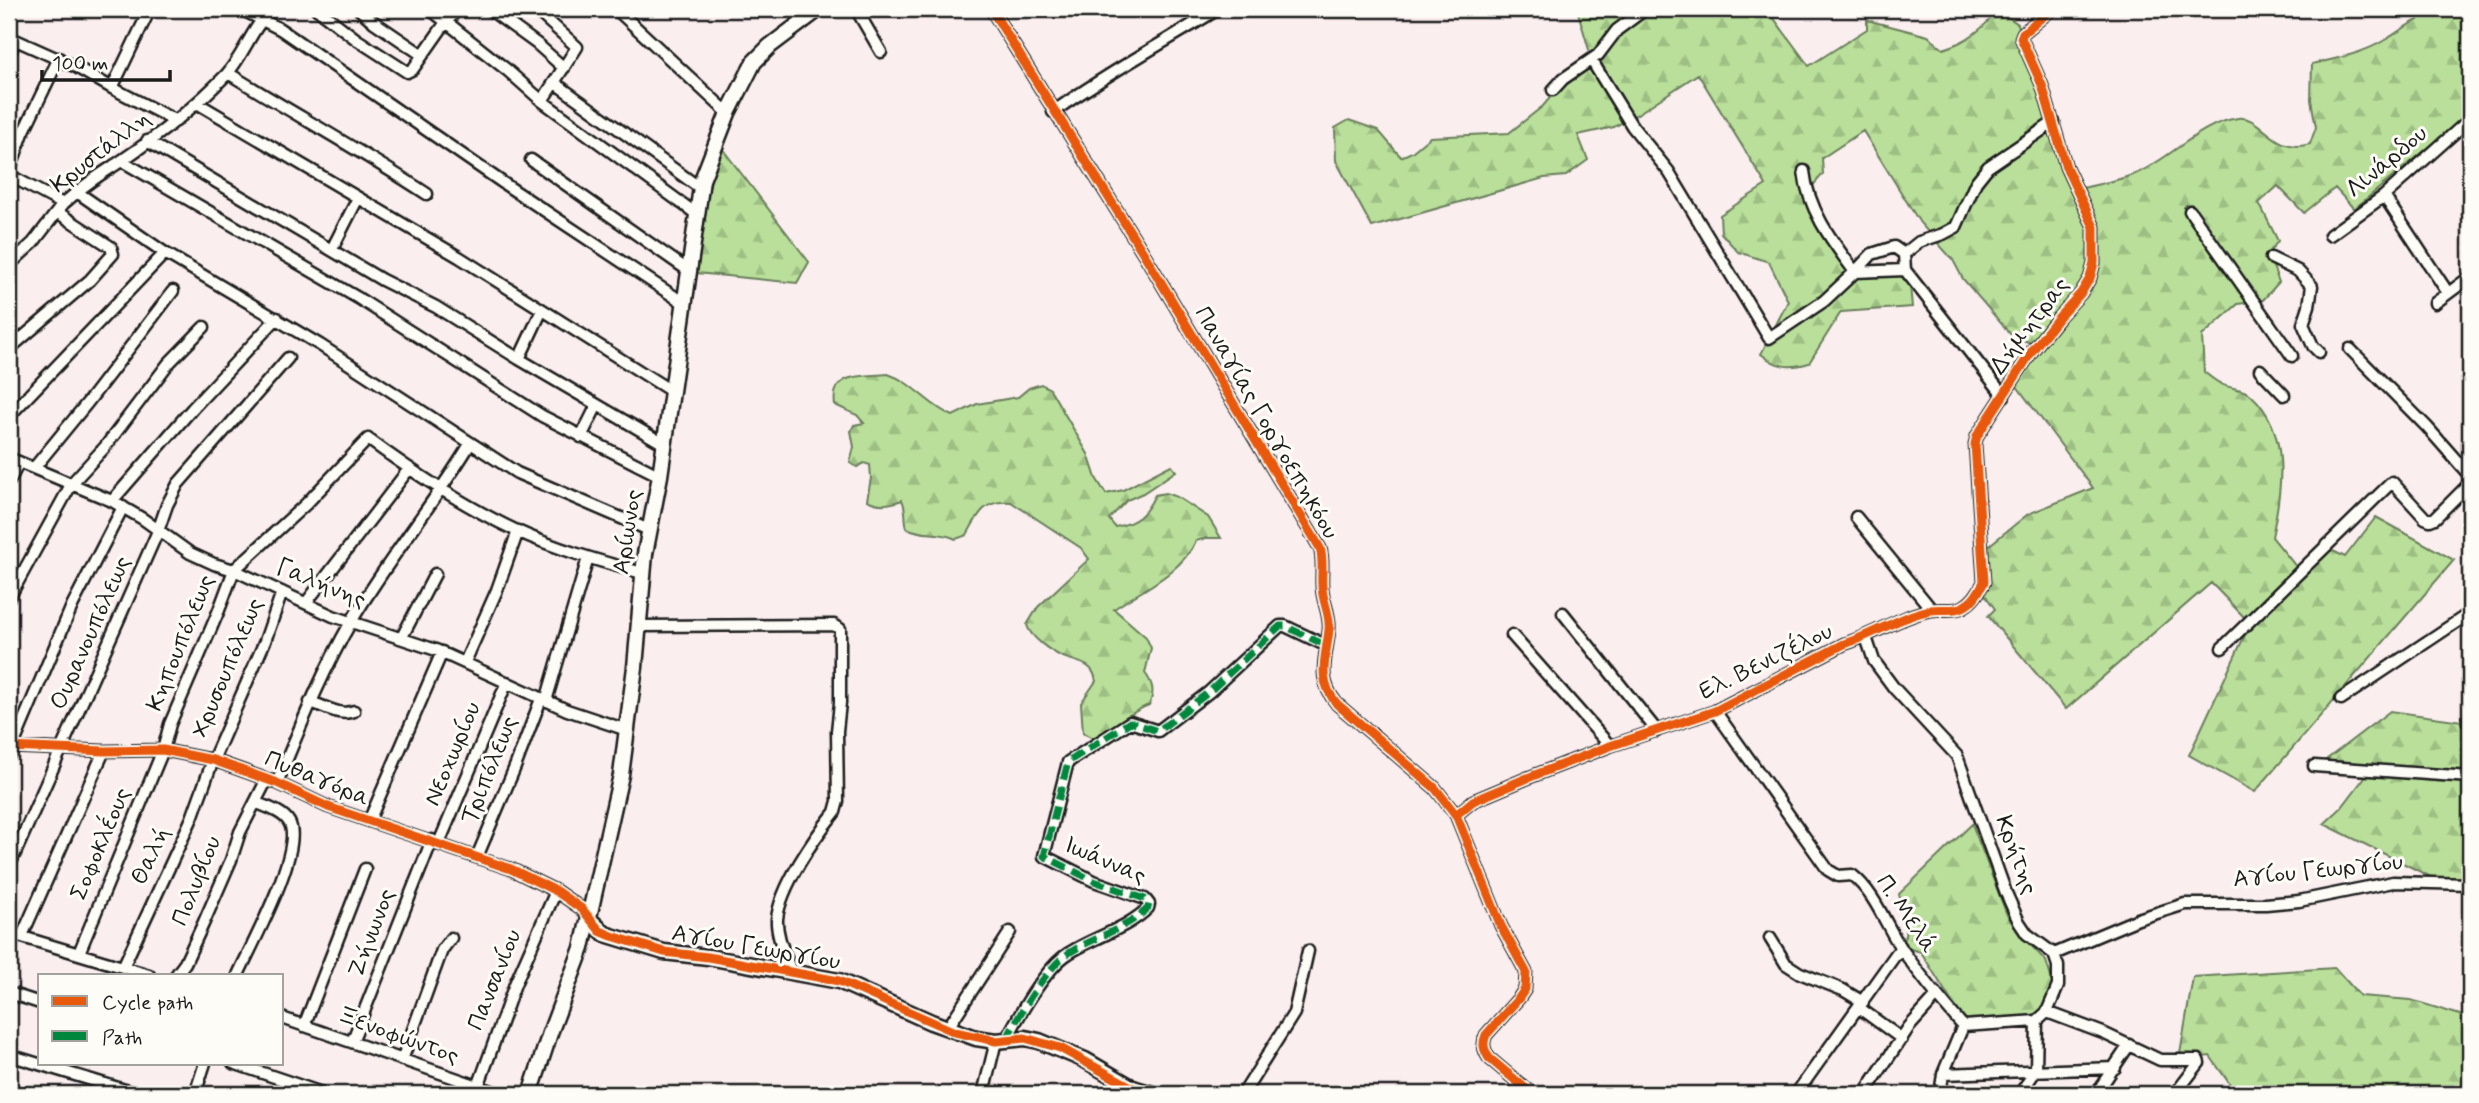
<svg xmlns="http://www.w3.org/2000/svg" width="2479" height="1103" font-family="Mynerve,sans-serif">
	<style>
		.forest { fill: url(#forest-firs); stroke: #6a7e5b; stroke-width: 2 }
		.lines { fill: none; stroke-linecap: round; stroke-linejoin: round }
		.street-casing { stroke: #1c1c1c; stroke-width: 15 }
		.secondary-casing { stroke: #1c1c1c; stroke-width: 19 }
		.street { stroke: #fdfcf7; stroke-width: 10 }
		.secondary { stroke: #fdfcf7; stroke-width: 14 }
		.quiet { stroke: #00873e; stroke-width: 7; stroke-dasharray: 14 7; stroke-linecap: butt }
		.cycleway-casing { stroke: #fdfcf7; stroke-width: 13 }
		.cycleway { stroke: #e8590c; stroke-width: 9 }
		.labels { text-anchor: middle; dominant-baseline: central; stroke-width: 6; stroke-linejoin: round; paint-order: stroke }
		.street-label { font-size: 24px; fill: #1c1c1c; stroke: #fdfcf7 }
	</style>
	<defs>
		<pattern id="forest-firs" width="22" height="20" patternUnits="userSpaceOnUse" patternTransform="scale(1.75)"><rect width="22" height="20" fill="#b9df9a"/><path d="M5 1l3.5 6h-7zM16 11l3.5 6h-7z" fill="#9ebf84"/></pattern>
	</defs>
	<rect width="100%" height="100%" fill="#faeeef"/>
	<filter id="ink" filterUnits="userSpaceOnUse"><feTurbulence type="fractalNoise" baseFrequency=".0143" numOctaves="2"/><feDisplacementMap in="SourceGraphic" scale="14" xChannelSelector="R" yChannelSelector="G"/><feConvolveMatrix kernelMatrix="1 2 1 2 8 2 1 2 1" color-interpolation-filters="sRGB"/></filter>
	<g filter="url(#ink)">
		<path class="forest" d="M1577,9H1767L1809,66L1867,29V20L1928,36L1943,49C1967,42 1983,29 1998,10L2018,24L2072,191C2092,185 2115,182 2135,174C2171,159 2199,123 2238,118C2263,115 2272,155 2310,144L2316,127L2311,100L2312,64C2336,59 2364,53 2385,40C2397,33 2405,26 2418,20L2424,9H2467L2470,13V113L2354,209L2335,188L2304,213L2278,186L2259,203L2278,241L2268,254L2279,282L2263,300L2238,304L2202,336L2204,372C2209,376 2215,381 2221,384C2230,389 2244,388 2251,395C2291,432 2282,489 2272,537L2298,569L2246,619L2211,583L2066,709L1988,616L1995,609L1983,592L1986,548L2028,514L2093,488L2016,385L2040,347L2011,335L1963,279L1953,260L1920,223L1863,131L1822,158L1823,174L1803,197L1847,271L1873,265L1890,264L1910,285L1912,307L1841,312L1809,363C1789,369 1777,367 1761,354L1788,301L1769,262L1738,252L1721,233L1720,215L1766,185L1698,74L1636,115L1614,127L1578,135L1588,160L1566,176L1544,178L1372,227L1336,161L1335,128L1349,120L1378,130L1401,157L1412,152L1430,137L1509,133L1543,106L1564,81L1588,66L1590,53Z
			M721,147L809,262L797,283L697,273L703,205Z
			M888,374C913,382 928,406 953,416L977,404L1018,397L1029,388L1041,384L1050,389L1088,454L1096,478L1106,494L1123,490L1171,465L1176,471L1143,493L1127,500L1109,519L1115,527C1137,523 1145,515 1155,495L1165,493L1177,497L1208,517L1221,538H1206L1196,541C1180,574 1143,589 1114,609L1146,637L1151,648L1145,673C1153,684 1155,692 1149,705C1128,712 1114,730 1093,738L1083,733L1081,703L1096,681C1093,662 1078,663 1063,657C1051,652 1030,637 1027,625L1038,607L1089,559L1081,548L1011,502C985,499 978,514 967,535L956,539C938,530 925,537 907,528C904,518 907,510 902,500C889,505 879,506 867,500L871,478L870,465L864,463L857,467L850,463L854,447L851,431L854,425L864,423L857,415L835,405C830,371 863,377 888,374Z
			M2376,517L2454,560L2255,792L2189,755L2249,626L2331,550L2345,557Z
			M2390,711L2470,722V774L2322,763Z
			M2371,769L2470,781V855L2457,884L2437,880L2324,824L2342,807Z
			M1972,824L2007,915L2024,938L2046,961L2053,984L2046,1008L2035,1017L1997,1021L1963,1020L1921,952L1904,947L1906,925L1899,894Z
			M2335,968L2360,996L2411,1000L2470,1018V1094H2225L2231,1086L2210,1056L2179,1060L2193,977Z"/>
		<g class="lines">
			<defs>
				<path id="street" d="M241,9L280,29L509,187L684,303
					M317,9L356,39L407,72L413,69L446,22L458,9
					M359,9L374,22L421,54
					M430,9L507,70L542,101L695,213
					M489,9L537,44L564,68
					M535,9L577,47L542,101
					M616,9L728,113
					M856,9L881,52
					M991,9L1144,254L1320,548C1324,561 1321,573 1322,586C1322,601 1331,615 1329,630C1326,659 1316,679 1337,704L1435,788L1456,815L1501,926L1526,972L1525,989L1519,998L1486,1035C1482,1044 1484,1050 1489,1058L1532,1094
					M9,12L11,9
					M9,37L76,67L112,88L176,121
					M9,55L15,40
					M1592,61L1632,126L1669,172L1769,338L1824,301L1855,272L1905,270L1904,254L1919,242L1943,234L1956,227L1976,182L1988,167L2054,122
					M228,73C294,114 362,151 427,194
					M555,83L700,188
					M112,88L150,9
					M1553,90L1563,79L1598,55L1617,30L1640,13L1642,9
					M197,103L459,257L671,391
					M1053,112C1106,74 1163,43 1218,9
					M147,141L382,280L436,307L519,359L542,310
					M531,160L689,271
					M122,161L358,298L542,416L660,476
					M1804,171C1808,210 1832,241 1855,272L1872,254L1894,247L1904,254
					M9,172L23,133L59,58
					M9,175L63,204
					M77,192L165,253L320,345L517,473L649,530
					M2384,196L2448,293
					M2190,211L2292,356
					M2330,235L2384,196L2470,119
					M332,249L358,198
					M2271,258L2298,271L2312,286L2309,306L2303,324L2313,346L2319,352
					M9,265L33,243L63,204L77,192C91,180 106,171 121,161C158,136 195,107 226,75C244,55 252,27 272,9
					M1905,270L2004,396
					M2435,303L2470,277
					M9,349L90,280L113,254L111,247L57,212
					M2350,349L2427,427L2470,476
					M519,359L664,444
					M2260,370L2284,395
					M9,416L165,253
					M581,437L597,405
					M9,458L112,501L143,519L190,553L214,564L234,570L333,616L436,650L567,710L627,730
					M34,468L88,402L173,291
					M9,482L19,462
					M112,501L192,409L277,318
					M1856,517L1932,610
					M9,598L72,483L105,447L168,364L204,327
					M306,603L409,469
					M1563,613L1657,731
					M638,626L834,625L840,629V703L837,731L838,801L835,812C815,837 780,887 777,919C776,936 786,956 791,972
					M1512,635L1610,746
					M402,637L435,574
					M1866,637L1874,661L1894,688L1957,756L2006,893L2019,922L2027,934L2054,954L2058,966V986L2047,1012L2037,1021L2036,1070L2020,1094
					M2222,648L2392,482L2425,518L2430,520L2435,518L2470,483
					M465,662L497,590L518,531
					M2341,699L2470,613
					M546,701L588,558
					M310,702C325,706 340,717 354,711
					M1715,711L1828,870L1838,876L1852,875C1875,893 1885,924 1901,948C1920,975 1941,1001 1963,1026L2037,1021
					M2468,722L2470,717
					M9,747L104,751L163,750L213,760L277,783L328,807L511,869L556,891L582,909L589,919
					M9,755L72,606L123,507
					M2314,766L2470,777
					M277,783C300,728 321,674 351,622C387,560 433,505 470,444
					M1456,815L1473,801L1530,777L1610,746L1715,711L1844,644C1873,635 1903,615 1931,610C1943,608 1952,612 1963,607C1974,601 1978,593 1984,582L1975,444L1977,436L2032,351L2058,318L2081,293L2090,278L2094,263V227L2066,167L2042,85L2021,38L2023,33L2052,9
					M369,821L442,652
					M439,843L507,682
					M477,857L515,767L541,699
					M9,867L158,531L167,505L178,484L288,358
					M9,933L149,975
					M22,936L104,751
					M1770,938L1786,964L1800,973L1843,990L1863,1002
					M79,953L163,750L170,724L219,610L234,570L306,504L368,439C414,473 462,505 515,530C556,549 599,561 642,573
					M2054,954L2138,919L2185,904H2266L2299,901L2393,882L2470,884
					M123,967L192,818L213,760L265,641L282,592
					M176,975L185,963L204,922L231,860L240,832L267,779
					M238,975C250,948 305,848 289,822C283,812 267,807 257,803
					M9,993L40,1003
					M1858,1007L1902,1039
					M2047,1012L2103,1033L2160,1060H2198L2199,1063L2175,1094
					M282,1018L501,1094
					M304,1026L365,869
					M947,1029L1010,932
					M1006,1040C1019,1015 1046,967 1069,953C1094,937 1127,929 1148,908L1149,904L1145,899L1094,881L1044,856L1068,762L1130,722L1158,731L1209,692L1280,626H1285L1325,645
					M352,1042L432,840
					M9,1055L138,1094
					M402,1060L442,950L451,938
					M233,1063L325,1094
					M1943,1074L2115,1068
					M478,1087L515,984L556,891
					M9,1090L24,1094
					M195,1094L205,1063
					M983,1094L996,1041
					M1243,1094L1294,1013L1308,951
					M1796,1094L1901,947
					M1864,1094L1909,1027L1937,996
					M1940,1094L1943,1074L1963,1026
					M2096,1094L2129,1045"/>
				<path id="secondary" d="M589,919L605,934L664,952L708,957L839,981L931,1022L976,1038L996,1041L1025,1038L1039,1041L1085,1060L1133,1088L1153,1094
					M530,1094L550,1033L582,948L621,775L635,667L645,554L660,476L702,180L728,113L754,62L770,46L819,9"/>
			</defs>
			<use href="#street" class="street-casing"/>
			<use href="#secondary" class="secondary-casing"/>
			<use href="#street" class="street"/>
			<use href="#secondary" class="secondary"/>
			<path class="quiet" d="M1006,1040C1019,1015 1046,967 1069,953C1094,937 1127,929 1148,908L1149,904L1145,899L1094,881L1044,856L1068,762L1130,722L1158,731L1209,692L1280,626H1285L1325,645"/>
			<defs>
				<path id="cycleway" d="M991,9L1144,254L1320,548C1324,561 1321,573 1322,586C1322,601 1331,615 1329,630C1326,659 1316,679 1337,704L1435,788L1456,815L1501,926L1526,972L1525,989L1519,998L1486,1035C1482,1044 1484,1050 1489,1058L1532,1094
					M9,747L104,751L163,750L213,760L277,783L328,807L511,869L556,891L582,909L600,931L612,936L664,952L708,957L839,981L955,1032L996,1041L1025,1038L1060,1048L1133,1088L1153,1094
					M1456,815L1473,801L1530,777L1610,746L1715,711L1844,644C1873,635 1903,615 1931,610C1943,608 1952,612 1963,607C1974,601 1978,593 1984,582L1975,444L1977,436L2032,351L2058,318L2081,293L2090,278L2094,263V227L2066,167L2042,85L2021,38L2023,33L2052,9"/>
			</defs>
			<use href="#cycleway" class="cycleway-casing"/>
			<use href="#cycleway" class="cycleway"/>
		</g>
	</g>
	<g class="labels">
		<g class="street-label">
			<text transform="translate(101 152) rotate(-38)">Κρυστάλλη</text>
			<text transform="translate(2387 162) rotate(-40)">Λινάρδου</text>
			<text transform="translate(2030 326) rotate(-53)">Δήμητρας</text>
			<text transform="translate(1266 423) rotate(60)">Παναγίας Γοργοεπηκόου</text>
			<text transform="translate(628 532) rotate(-81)">Αρίωνος</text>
			<text transform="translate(321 584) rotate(22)">Γαλήνης</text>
			<text transform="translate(91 633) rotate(-66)">Ουρανουπόλεως</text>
			<text transform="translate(181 643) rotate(-68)">Κηπουπόλεως</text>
			<text transform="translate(1766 662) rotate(-26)">Ελ. Βενιζέλου</text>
			<text transform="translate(228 668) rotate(-67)">Χρυσουπόλεως</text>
			<text transform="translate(453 754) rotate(-67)">Νεοχωρίου</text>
			<text transform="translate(490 770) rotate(-68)">Τριπόλεως</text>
			<text transform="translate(317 779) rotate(22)">Πυθαγόρα</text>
			<text transform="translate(101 844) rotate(-67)">Σοφοκλέους</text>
			<text transform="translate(2016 855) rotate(70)">Κρήτης</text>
			<text transform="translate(151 856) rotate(-65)">Θαλή</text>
			<text transform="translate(1105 861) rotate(23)">Ιωάννας</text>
			<text transform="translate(2318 871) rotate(-6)">Αγίου Γεωργίου</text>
			<text transform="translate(197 881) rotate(-68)">Πολυβίου</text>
			<text transform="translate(1906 914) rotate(56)">Π. Μελά</text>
			<text transform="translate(372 933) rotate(-69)">Ζήνωνος</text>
			<text transform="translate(756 948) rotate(10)">Αγίου Γεωργίου</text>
			<text transform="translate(495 980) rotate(-68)">Πανσανίου</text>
			<text transform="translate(398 1036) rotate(20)">Ξενοφώντος</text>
		</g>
	</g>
	<rect width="2479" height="1103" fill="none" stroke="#fdfcf7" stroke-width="35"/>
	<rect x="18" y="18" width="2444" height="1068" fill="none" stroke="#1c1c1c" stroke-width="2.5" filter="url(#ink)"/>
	<rect x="38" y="974" width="245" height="91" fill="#fdfcf7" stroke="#a3a29f" stroke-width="2"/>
	<rect x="52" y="996" width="35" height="10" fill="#e8590c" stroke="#a3a29f" stroke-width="2"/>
	<text x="102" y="1009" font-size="21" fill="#1c1c1c">Cycle path</text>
	<rect x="52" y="1031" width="35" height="10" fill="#00873e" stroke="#a3a29f" stroke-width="2"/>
	<text x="102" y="1044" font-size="21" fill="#1c1c1c">Path</text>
	<path d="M42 70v10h128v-10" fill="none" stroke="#1c1c1c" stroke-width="3.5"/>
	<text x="52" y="70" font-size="21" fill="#1c1c1c" stroke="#fdfcf7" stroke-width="5" paint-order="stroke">100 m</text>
</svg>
